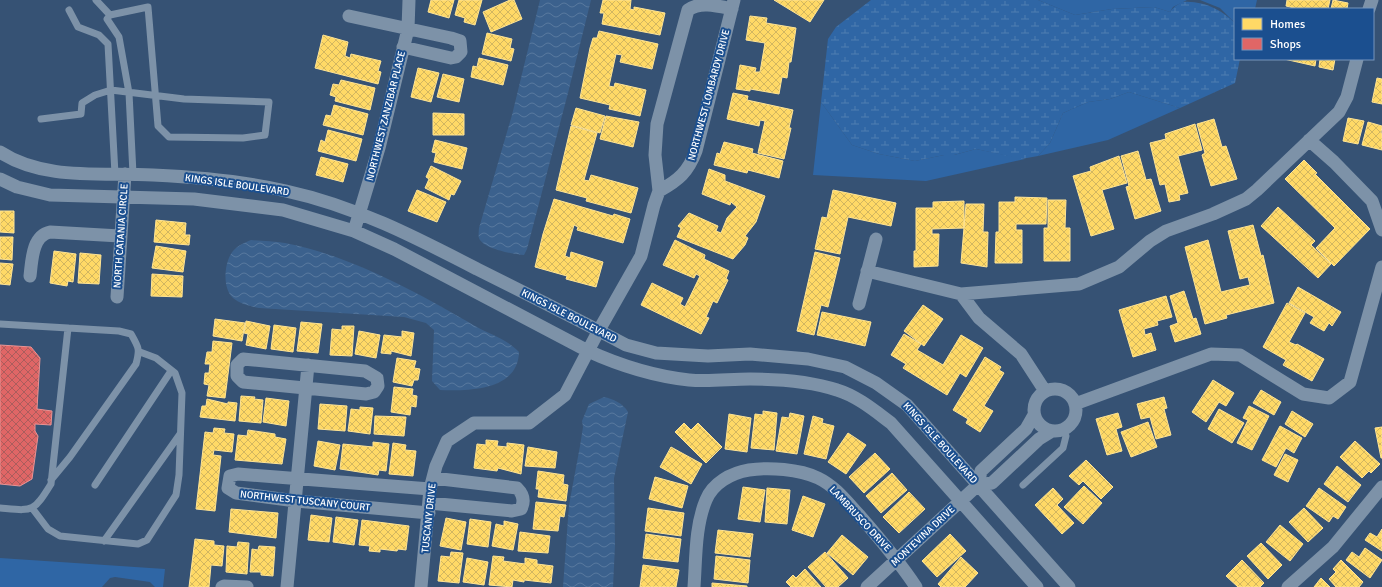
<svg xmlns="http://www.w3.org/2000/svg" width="1382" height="587" font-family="Signika,sans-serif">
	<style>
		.grass { fill: #2f66a5 }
		.wetland { fill: url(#wetland-marsh) }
		.water { fill: url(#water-waves) }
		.homes { fill: url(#homes-cross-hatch); stroke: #ffe494 }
		.shops { fill: url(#shops-cross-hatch); stroke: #e99494 }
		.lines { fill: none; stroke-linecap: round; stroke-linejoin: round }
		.lane { stroke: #7d92a8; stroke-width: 7 }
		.street { stroke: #7d92a8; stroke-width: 13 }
		.labels { text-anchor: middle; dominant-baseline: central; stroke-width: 4; stroke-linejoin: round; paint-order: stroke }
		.street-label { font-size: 10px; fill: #fff; stroke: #1b4f8f }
	</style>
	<defs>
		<pattern id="wetland-marsh" width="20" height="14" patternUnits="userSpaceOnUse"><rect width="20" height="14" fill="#2f66a5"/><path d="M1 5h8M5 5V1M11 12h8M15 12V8" fill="none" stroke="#4e7db2"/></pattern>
		<pattern id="water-waves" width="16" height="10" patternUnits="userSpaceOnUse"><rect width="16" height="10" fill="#3b618d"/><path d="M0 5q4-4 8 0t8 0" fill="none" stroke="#58799e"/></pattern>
		<pattern id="homes-cross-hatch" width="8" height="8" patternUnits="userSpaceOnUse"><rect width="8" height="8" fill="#ffd966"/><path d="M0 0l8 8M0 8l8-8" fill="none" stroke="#d2b660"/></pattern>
		<pattern id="shops-cross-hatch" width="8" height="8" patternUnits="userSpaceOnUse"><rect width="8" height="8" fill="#e06666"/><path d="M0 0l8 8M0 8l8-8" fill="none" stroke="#ac5d5d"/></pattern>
	</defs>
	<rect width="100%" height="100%" fill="#365274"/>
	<path class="grass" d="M1038,0H1187L1173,7L1170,12L1154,7L1112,9L1075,15Z
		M1200,0H1257L1255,9H1235V23L1220,8Z
		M1129,92L1180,108L1108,140L1038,156L1050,143L1063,113L1088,102L1110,99Z
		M821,102L852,145L879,154L915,161L944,155H954L976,149L1025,159L926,181L813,175Z
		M0,558L165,569L163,587H155L150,582L115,577L110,578L102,587H0Z"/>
	<path class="wetland" d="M871,0H1038L1075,15L1112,9L1154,7L1170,12C1173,7 1177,5 1182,2C1203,0 1222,10 1235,23V59H1240L1235,83L1180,108L1129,92L1110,99L1088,102L1063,113L1050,143L1038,156L1021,159L976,149L954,155H944L915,161L879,154L852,145L821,102L828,39L836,27Z"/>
	<path class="water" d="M540,0H591L568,93L527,249L524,255C513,254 483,249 479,238C478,235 479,231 479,228L512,115Z
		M251,240C262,241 274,241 285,243C349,255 419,293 475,326C489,334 507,339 519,352C518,391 468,391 440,390L432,381L434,330L426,323L404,317L259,308C250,306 240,304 233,298C222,288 224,262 233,251C238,245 244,243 251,240Z
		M604,397C613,399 623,403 628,412L614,478L615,545L613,587H563L569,505L580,446L583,427L582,421L589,404Z"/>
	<path class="homes" d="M431,0H454L449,18L428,12Z
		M459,0H482L475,25L464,22L465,18L455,15Z
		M510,0H514L522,19L491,32L483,12Z
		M603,0H631L630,9L634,10V7L665,13L660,35L602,24L604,13H600Z
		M774,0H824L810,22Z
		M1287,0H1330L1328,9H1298L1286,6Z
		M1333,0L1348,3L1347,9H1331Z
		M750,16L767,18L766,23L796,28L791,62H789L787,78L782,77L779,94L750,89V91L736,89L740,65L756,68L755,72H760L765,43L746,40Z
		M599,31L658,44L652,69L620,62L622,55L616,54L609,86L614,87L615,83L646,90L640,116L609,109L610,105L580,98L590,48L593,38H597Z
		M487,33L512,39L510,48L514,49L511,61L482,54Z
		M323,35L348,42L345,56L350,58L351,54L381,61L378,71L381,72L378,84L315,68Z
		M479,58L508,65L503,85L471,77L473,66L477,67Z
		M1284,59H1316L1315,66Z
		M1320,59H1335L1333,70L1319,67Z
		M418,68L439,73L431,102L411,97Z
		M443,74L464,79L459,102L437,97Z
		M1377,78L1382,79V104L1372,102Z
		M341,80L375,88L370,110L335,101L336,97L330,95L333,84L339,85Z
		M733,93L748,96L747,100L793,110L789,128H791L784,159L758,153L765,121L760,120L759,126L727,119Z
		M334,105L368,114L363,135L323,125L326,115L331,116Z
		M576,108L605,116L600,133L571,125Z
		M433,113L464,114V135H433Z
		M606,116L639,122L633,147L600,139Z
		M1348,118L1364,121L1358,144L1343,141Z
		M1214,119L1222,147L1226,146L1237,179L1211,186L1202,155L1205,153L1197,124Z
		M1368,122L1382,126L1381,133H1382V150L1362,145Z
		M1195,124L1202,150L1178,156L1188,193L1179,195L1180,200L1169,202L1165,184L1160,185L1150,143L1166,139L1165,134Z
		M571,126L597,133L584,180L589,181L591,175L638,188L631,213L586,201L587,198L556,190Z
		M328,130L362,139L356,161L318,151L321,140L325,142Z
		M435,140L467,148L462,169L434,162L436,153L432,152Z
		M724,142L753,149L752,153L783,161L779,178L748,170L747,173L714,165L717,153L720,154Z
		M1138,151L1146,180L1151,179L1161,211L1135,219L1126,187L1129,186L1121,156Z
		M1119,156L1127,183L1102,190L1114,229L1091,236L1073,176L1091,171L1090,167Z
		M321,157L348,164L343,182L316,175Z
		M1304,160L1317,173L1315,174L1370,229L1334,266L1316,248L1335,228L1285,179Z
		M431,166L461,181L454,195L451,194L449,200L425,188L429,179L426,177Z
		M709,169L725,175V181L765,196L756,222L745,236L748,238L745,245L733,259L677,237L681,228L678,226L689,213L718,226L716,231L721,233L727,218L737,207L731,202L730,205L702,194Z
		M417,190L446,202L437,222L408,211Z
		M833,190L896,203L891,226L848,217L840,254L815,249L822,217L827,218Z
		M1015,197L1047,198L1046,224H1016V230H1022V263H995L996,232H999V202H1015Z
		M554,199L613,216L614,214L630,219L623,243L577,230L578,227L574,225L565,256L570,258L571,252L603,262L596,287L566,279L567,276L535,267L543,234Z
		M1048,200H1066L1065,228H1070V261H1044V228H1048Z
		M964,201V228L932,229V234H939L938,266L914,267V251H916V208H933V202Z
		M966,204H984L983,232H988L987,267L961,263Z
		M1278,207L1315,241L1311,245L1331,264L1318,278L1261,226Z
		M0,211H14V233L0,232Z
		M156,220L186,223L185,235H190L189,245L154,242Z
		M1253,225L1261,256L1263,255L1274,303L1226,315L1227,318L1205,324L1185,247L1208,240L1221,292L1250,285L1248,277L1240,279L1228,231Z
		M0,237H13L12,260L0,259Z
		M675,240L705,255L704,259L729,271L726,279L728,280L717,303L713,301L706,317L709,318L701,334L641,305L652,283L683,298L680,304L685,307L700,276L696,274L694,278L663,265Z
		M156,246L186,251L183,272L152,268Z
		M54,251L76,254L73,282L68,281L67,286L50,283Z
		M815,252L840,258L828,307L821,305L814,335L797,331Z
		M80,253L101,255L99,284L78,283Z
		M0,263L13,264L10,285L0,284Z
		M152,274L183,276L182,297L151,296Z
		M1298,287L1341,312L1332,326L1329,323L1324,331L1310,323L1314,317L1289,303Z
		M1184,291L1193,319L1196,318L1201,334L1175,342L1170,326L1178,323L1170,296Z
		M1166,296L1172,317L1157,321L1158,325L1144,329L1145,335L1151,333L1156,350L1133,357L1119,310Z
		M1287,303L1305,313L1289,342L1296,345L1297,344L1324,359L1312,381L1283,365L1286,360L1263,347Z
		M923,305L943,319L924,346L904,331Z
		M822,312L871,322L865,346L817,335Z
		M215,319L245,323L242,341L213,336Z
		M246,321L270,326L266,349L246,345L248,334L244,333Z
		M301,322L322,324L318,353L297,351Z
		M274,325L296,328L293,352L271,349Z
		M342,326H354L352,356L330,355L332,329L342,330Z
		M359,331L380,335L376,358L355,354Z
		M402,331L414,333L411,356L391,351V354L381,353L384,335L402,337Z
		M904,334L921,344L917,350L943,365L961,335L983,348L966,377L960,373L947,395L903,368L906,364L891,355Z
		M213,341L232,343L225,398L207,396L209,385L204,384L205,373H209L210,364H205L207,352H212Z
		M985,357L1001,367L999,370L1004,373L984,406L993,411L980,432L966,423L968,419L953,410Z
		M397,358L416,361L414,368L420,369L418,380H414L412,386L393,382Z
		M1213,380L1234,393L1226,406L1219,402L1206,422L1192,412Z
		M394,387L413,389L412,395L417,396L416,407L411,406L410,415L391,412Z
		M1261,390L1281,402L1274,415L1253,403Z
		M241,396L255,397L254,399L263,400L261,423L239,421Z
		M1164,397L1167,408L1164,409L1171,435L1156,439L1150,417L1141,419L1137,404Z
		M266,398L289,401L286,426L263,422Z
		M207,399L228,404V402L237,403L235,421L200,417L202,406H206Z
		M320,404L347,406L345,431L318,429Z
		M1249,406L1269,416L1252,450L1237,443L1248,420L1243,418Z
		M360,407L373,408L370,434L348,431L351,409L360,410Z
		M1219,409L1244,423L1232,443L1208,429Z
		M763,411L777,413L774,450L751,448L755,414L763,415Z
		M1292,411L1313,424L1305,437L1285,424Z
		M790,413L804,416L797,454L776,451L782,417L789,418Z
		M1118,413L1122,427L1116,429L1122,451L1107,455L1096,419Z
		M729,414L751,418L747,452L725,449Z
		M375,416L406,417L404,436L374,434Z
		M813,416L823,419L822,423L834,426L826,459L804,454Z
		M1148,422L1157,447L1131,457L1121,432Z
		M684,423L691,430L698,423L722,447L706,463L675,432Z
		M1280,426L1302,438L1294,453L1286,448L1276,467L1262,460Z
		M1382,427V458H1381L1375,428Z
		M214,428L225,429L224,433L234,434L232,452L214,450L213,455L221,456L215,511L196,509L205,432L213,433Z
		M248,430L275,434V437L286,439L282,464L235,460L238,435L247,436Z
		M848,433L866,445L846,474L828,462Z
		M486,440L498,441L497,446L507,447V443L524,445L521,474L498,468L497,471L474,468L477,444L486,445Z
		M318,441L340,445L335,470L314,466Z
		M1355,441L1380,464L1371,473L1369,471L1362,478L1340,457Z
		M373,442L389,444L386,471L379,470L378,475L340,469L343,444L373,447Z
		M393,443L406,445L405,450L416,451L413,476L389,474Z
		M528,447L557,452L555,468L525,466Z
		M671,447L702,464L691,484L660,467Z
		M875,453L890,469L864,493L849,477Z
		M1285,454L1298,460L1288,482L1274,475Z
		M1086,460L1113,487L1101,499L1083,481L1079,485L1069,476Z
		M1337,466L1361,485L1348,502L1324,484Z
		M538,471L564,475L563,484L568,485L566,501L538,497L539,489H536Z
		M892,473L907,490L881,513L866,496Z
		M655,477L688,486L682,508L649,499Z
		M1084,486L1102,503L1083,524L1064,507Z
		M743,487L765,490L760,522L738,519Z
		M767,488L790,490L787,524L765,522Z
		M1053,488L1063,499L1057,505L1074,523L1062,534L1035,505Z
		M1319,488L1346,507L1338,519L1333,516L1329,522L1306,506Z
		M909,492L925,509L899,533L883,517Z
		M803,496L825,504L813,537L792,530Z
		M536,502L566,505L564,517L560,516L558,531L533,529Z
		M648,508L684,513L681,536L645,531Z
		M1304,508L1323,528L1308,542L1289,522Z
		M231,509L278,513L276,538L229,532Z
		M311,515L332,518L329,542L308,540Z
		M336,517L358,520L354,545L333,542Z
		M446,518L466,522L461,550L440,546Z
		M470,519L491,522L488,547L467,544Z
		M362,520L409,526L406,550L398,549L397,551L380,549V552L369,551L370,546L359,545Z
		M504,521L518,524L513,550L492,546L496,524L504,526Z
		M1280,525L1303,544L1290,561L1266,542Z
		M1382,529V551L1365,540L1370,533L1377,537Z
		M718,530L753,534L750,557L715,553Z
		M520,532L550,536L548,553L518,551Z
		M646,534L681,539L678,562L643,558Z
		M950,534L966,551L937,577L922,561Z
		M842,535L868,557L853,575L827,553Z
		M195,539L214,541V545L224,546L222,566L211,565L209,587H189Z
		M238,542L249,543L247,574L226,572L227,546L237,547Z
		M1261,543L1282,565L1268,579L1247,556Z
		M259,546L275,547L273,576L261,575V572H250L252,549L258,550Z
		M1365,548L1382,560L1370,578L1346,560L1352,552L1359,557Z
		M451,552L463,553L459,583L438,581L441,556L450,557Z
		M825,552L848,578L838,587H826L808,567Z
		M493,556L504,557L503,561L525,564V558L537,560V564L553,566L551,583L524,580V582L513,580L512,587L489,585Z
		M716,556L750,560L748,583L714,579Z
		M961,557L978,573L965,587H941L938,584Z
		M467,558L488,562L484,585L463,582Z
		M1242,560L1264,583L1260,587H1238L1226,576Z
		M1341,560L1363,582L1359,587H1336L1329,579L1336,572L1333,569Z
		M643,565L679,570L676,587H640Z
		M805,569L821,587H791L786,582L793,575L796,578Z
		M1321,578L1330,587H1314Z
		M712,583L747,586V587H712Z"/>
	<path class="shops" d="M0,345L31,347L40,358L37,409L52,411L51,425L35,424V431L38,436L32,479L20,486L0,484Z"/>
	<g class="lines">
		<path class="lane" d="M96,0L110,15
			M69,10L78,27L99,35L108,44L115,174
			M41,119L81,114L82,103L95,95L111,90L184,99L269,102L265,135L243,138L169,137L158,126L148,7L110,15L107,19L119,37L129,93L133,174
			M0,324L119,331L131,334C139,348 140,349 136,364L70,457L51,480
			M95,485L171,371
			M1023,485L1063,448L1066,436L1063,428
			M0,508C33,511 33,513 51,484L68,328
			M32,508L48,529L60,536L138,544L147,540L176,495L179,475L182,393L175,373L156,358L140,352
			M104,541L180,434"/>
		<path class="street" d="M1369,9L1372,0
			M349,16L451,38L460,41L461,52L456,57L451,58L403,47
			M1309,140L1334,162L1372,201L1382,230
			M0,152C44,181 103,172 153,175C197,177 243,181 286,191C355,206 415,237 477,269C527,294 577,319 626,345L656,353L708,356L750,354L808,359L845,367L876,383L907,405L1069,587
			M0,179L17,187L50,195L194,199L283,210L354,231L394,249L588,351C621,366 653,376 689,380C709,382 730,379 750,379C778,379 810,381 837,390C857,396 875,411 891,423L1037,587
			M659,191L655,155L657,124L688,10C700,1 718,6 732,9
			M354,231L379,148L408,29L409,0
			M867,271L961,294L1079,284L1119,267L1150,241L1166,231L1213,214L1246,199L1257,190L1339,112L1347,97L1357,59
			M30,276C32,260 32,236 50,232L120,236
			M961,294L979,318L1021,354L1045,391
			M117,297L125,174
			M859,304L876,239
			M243,359L365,371L377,378L378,386L374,392L366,394L243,382L237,376V365Z
			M1034 410a21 21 0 1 1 42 0a21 21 0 1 1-42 0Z
			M1075,404L1211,354L1240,355L1303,394L1329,398L1350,382L1382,267
			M978,485L992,483L1039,439L1052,431
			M978,485L981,471L1026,429L1034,415
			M429,503L512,511L521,509C525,501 523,494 517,488L433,478
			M429,513L296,501L236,493L228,488L230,476L238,474L430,489
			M222,587L224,586L247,587
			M287,587L308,365
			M421,587L430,489L436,466L447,441L474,423H529L565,395L599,330L641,256L654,205L659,191C679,180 688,172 696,151L734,0
			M694,587C696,559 695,526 706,500C713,483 731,473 749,470C769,467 799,469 818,478C835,486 847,502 860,516C880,539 899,561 916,587
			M867,587L978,485
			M1288,587L1333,547L1382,487"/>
	</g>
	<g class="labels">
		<g class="street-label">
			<text transform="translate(709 95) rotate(-75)">NORTHWEST LOMBARDY DRIVE</text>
			<text transform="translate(386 116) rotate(-76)">NORTHWEST ZANZIBAR PLACE</text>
			<text transform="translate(237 185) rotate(8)">KINGS ISLE BOULEVARD</text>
			<text transform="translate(121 236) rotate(-86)">NORTH CATANIA CIRCLE</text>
			<text transform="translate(569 316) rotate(27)">KINGS ISLE BOULEVARD</text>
			<text transform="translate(940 443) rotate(48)">KINGS ISLE BOULEVARD</text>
			<text transform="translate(305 501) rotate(6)">NORTHWEST TUSCANY COURT</text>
			<text transform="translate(429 518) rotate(-84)">TUSCANY DRIVE</text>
			<text transform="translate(860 519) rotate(47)">LAMBRUSCO DRIVE</text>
			<text transform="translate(923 536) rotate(-43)">MONTEVINA DRIVE</text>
		</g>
	</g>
	<rect x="1234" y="8" width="140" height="52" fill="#1b4f8f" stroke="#7695bc"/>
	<rect x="1242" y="18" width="20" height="12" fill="#ffd966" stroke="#7695bc"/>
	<text x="1270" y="28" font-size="12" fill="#ffffff">Homes</text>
	<rect x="1242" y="38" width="20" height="12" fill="#e06666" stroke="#7695bc"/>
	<text x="1270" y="48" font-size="12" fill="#ffffff">Shops</text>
</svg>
